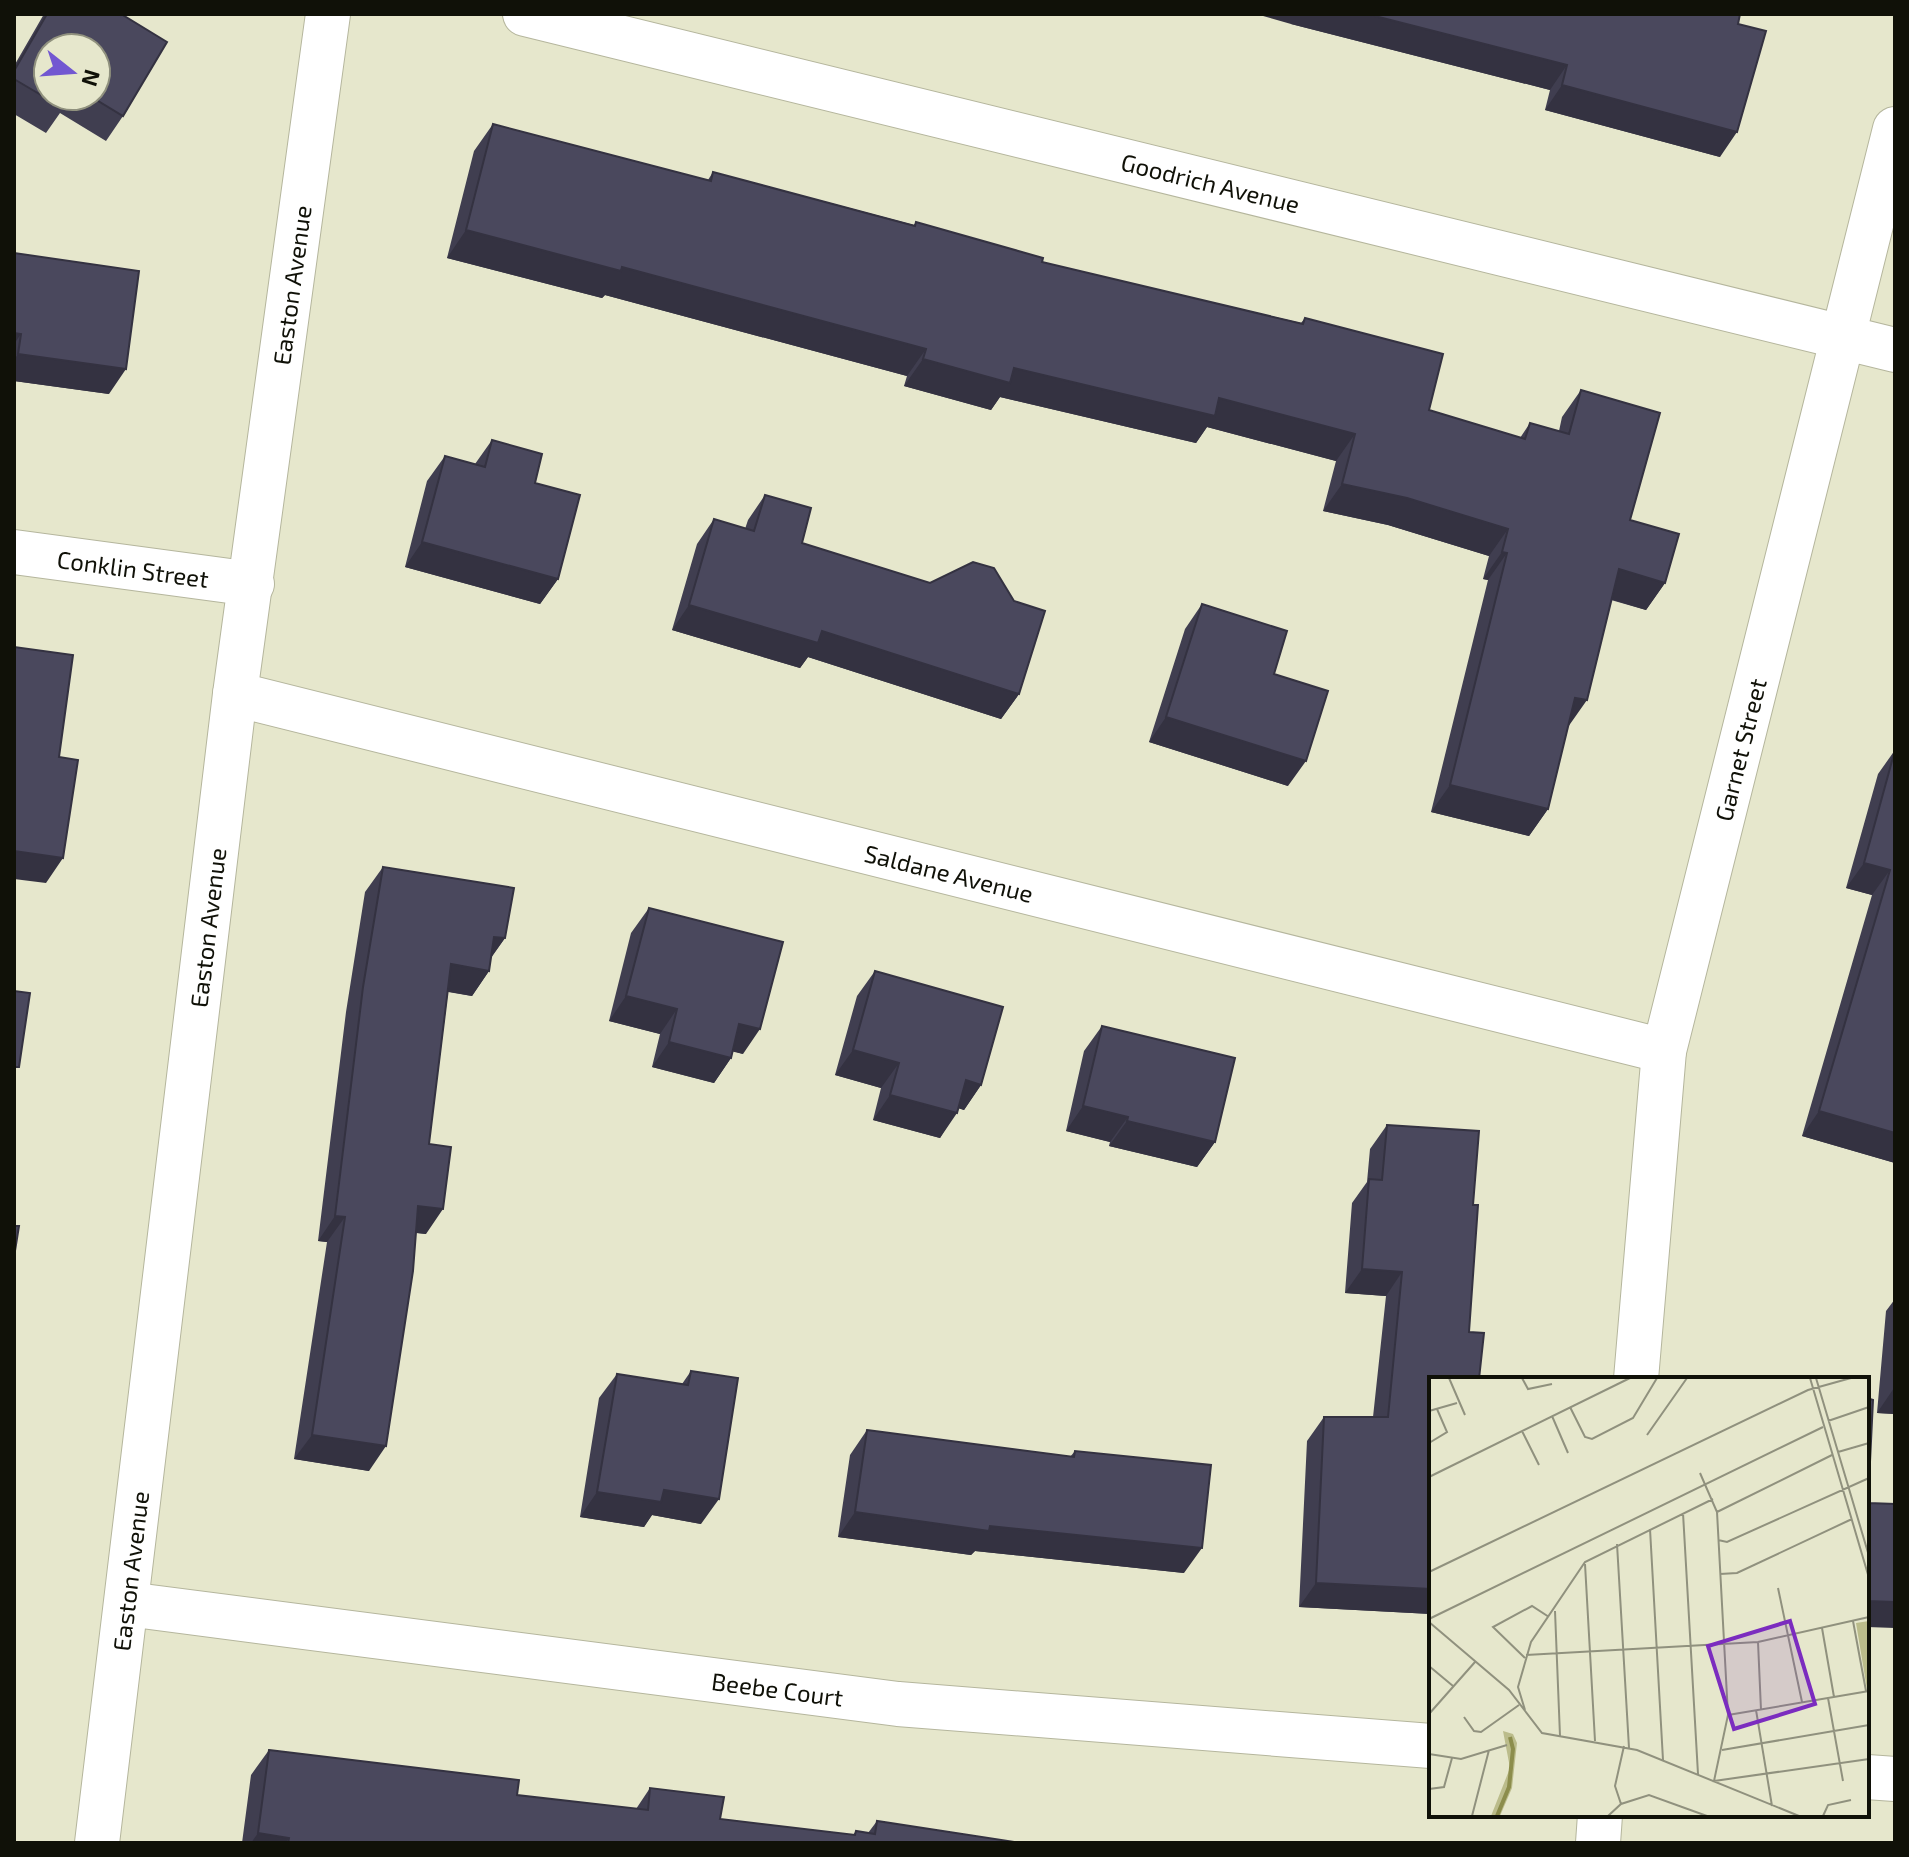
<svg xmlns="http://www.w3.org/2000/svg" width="1909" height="1857" font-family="'Exo 2',sans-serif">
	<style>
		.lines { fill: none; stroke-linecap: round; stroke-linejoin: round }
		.minor-casing { stroke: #b5b69d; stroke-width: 46 }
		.minor { stroke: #fff; stroke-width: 44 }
		.wall { fill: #403e50; fill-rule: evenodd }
		.shaded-wall { fill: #343241 }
		.building { fill: #4a485d; stroke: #343241; stroke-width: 2 }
		.labels { text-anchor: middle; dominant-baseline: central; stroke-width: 8; stroke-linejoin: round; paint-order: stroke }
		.street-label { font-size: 24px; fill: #101108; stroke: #e6e7cc }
		.inset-river { fill: none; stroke: #8c8d4c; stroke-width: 4 }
		.inset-road { fill: none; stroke: #90917e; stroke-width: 2 }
		.view { fill: #7b2cbf; fill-opacity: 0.15; stroke: #7b2cbf; stroke-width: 4 }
		.inset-edge { fill: none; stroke: #101108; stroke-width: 4 }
	</style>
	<rect width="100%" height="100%" fill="#e6e7cc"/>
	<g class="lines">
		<defs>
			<g id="minor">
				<path id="s1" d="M525,14L1895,350"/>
				<path id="s2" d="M14,552L252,584"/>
				<path id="s3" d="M235,694L1664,1051"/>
				<path id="s4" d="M1636,1379L1664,1051L1895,129"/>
				<path id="s5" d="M127,1604L898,1704L1431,1746"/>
				<path d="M1867,1777L1895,1779"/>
				<path id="s6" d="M97,1843L235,694L328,14"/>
				<path d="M1598,1843L1600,1815"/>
			</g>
		</defs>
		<use href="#minor" class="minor-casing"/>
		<use href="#minor" class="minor"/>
	</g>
	<path class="wall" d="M44,14H121L123,116L106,141L60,113L46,133L14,114V66ZM96,48V96H48Z
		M1291,24H1738L1720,157L1545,110L1550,90Z
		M493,124L708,180L713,172L914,225L916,222L1042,262L1301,323L1305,318L1429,410L1520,438L1530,423L1559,431L1562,417L1581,390L1630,520L1665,583L1646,610L1611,600L1568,727L1548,809L1529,836L1431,812L1488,580L1483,579L1489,556L1388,525L1323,511L1336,461L1207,427L1196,443L1000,397L991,410L904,386L907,376L605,295L602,298L447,258L474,151Z
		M14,253L109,394L14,381Z
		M492,440L535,483L558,579L540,604L405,567L427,481L445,456L475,464Z
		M765,495L802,543L1019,694L1001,719L808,657L800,668L672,630L697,544L714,519L745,529L748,520Z
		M1202,604L1288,786L1149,742L1185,629Z
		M1895,750V1163L1802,1136L1872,895L1846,888L1878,774Z
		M383,867L505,938L491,958L489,971L472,996L448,992L429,1144L426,1234L416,1233L369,1471L294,1459L327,1242L318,1241L346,1012L365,892Z
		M649,908L743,1054L733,1051L731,1058L714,1083L652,1067L660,1034L609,1021L631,933Z
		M875,971L981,1085L964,1110L958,1108L940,1138L873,1120L881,1088L835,1075L857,996Z
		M1102,1026L1215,1142L1197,1167L1109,1146L1110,1142L1066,1131L1084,1051Z
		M1387,1125L1431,1379V1614L1299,1607L1307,1441L1324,1417H1373L1386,1296L1345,1293L1352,1203L1367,1182L1370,1149Z
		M1895,1299V1414L1877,1413L1886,1311Z
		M691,1371L701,1524L652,1515L644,1527L580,1517L599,1398L617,1374L682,1384Z
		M867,1430L1070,1457L1075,1451L1184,1573L975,1551L971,1555L838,1537L850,1455Z
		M269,1750L517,1795L636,1809L650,1788L720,1819L853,1835L856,1831L868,1833L877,1821L1015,1843H242L251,1775Z"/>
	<path class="shaded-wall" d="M1256,14H1367L1567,65L1550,90L1291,24Z
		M1562,85L1737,132L1720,157L1545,110Z
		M466,230L622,267L926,349L907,376L605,295L602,298L447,258Z
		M14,333L21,334L14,344Z
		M18,354L126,369L109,394L14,381V360Z
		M923,359L1014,368L1219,398L1355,434L1336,461L1207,427L1196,443L1000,397L991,410L904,386Z
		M1342,484L1407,498L1508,529L1489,556L1388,525L1323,511Z
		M422,542L558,579L540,604L405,567Z
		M1502,552L1507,553L1488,580L1483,579Z
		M1619,569L1665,583L1646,610L1600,596Z
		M689,605L822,631L1019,694L1001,719L808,657L800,668L672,630Z
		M1575,698L1587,700L1568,727Z
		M1166,717L1306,761L1288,786L1149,742Z
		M1450,785L1548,809L1529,836L1431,812Z
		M14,851L63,858L46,883L14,879Z
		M1864,863L1890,870L1872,895L1846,888Z
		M494,937L505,938L487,963Z
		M451,964L489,971L472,996L434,989Z
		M626,996L677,1009L660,1034L609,1021Z
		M739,1024L760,1029L743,1054L722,1049Z
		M669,1042L731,1058L714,1083L652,1067Z
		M853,1050L899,1063L881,1088L835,1075Z
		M966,1080L981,1085L964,1110L949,1105Z
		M890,1095L957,1113L940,1138L873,1120Z
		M1083,1106L1128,1117L1110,1142L1066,1131Z
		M1819,1111L1895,1133V1163L1802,1136Z
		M1127,1121L1215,1142L1197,1167L1109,1146Z
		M418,1206L443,1209L426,1234L401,1231Z
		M335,1216L345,1217L327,1242L318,1241Z
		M1362,1269L1402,1272L1386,1296L1345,1293Z
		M1894,1388L1895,1414L1877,1413Z
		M312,1435L386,1446L369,1471L294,1459Z
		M664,1490L719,1499L701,1524L652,1515L644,1527L580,1517L597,1492Z
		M855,1512L990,1526L1202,1548L1184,1573L975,1551L971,1555L838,1537Z
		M1316,1583L1431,1589V1614L1299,1607Z
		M1867,1601L1895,1602V1628L1867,1627Z
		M258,1833L289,1838L285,1843H251Z"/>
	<path class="building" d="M47,14H121L167,42L123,116L90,96H96V48H48V96H71L63,108L14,79V71Z
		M1367,14H1740L1738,24L1766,31L1737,132L1562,85L1567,65Z
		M493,124L711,181L713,172L915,226L916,222L1043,258L1042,262L1303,324L1305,318L1443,354L1429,410L1525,439L1530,423L1569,434L1581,390L1660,413L1630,520L1679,534L1665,583L1619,569L1587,700L1575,698L1548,809L1450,785L1507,553L1502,552L1508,529L1407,498L1342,484L1355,434L1219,398L1215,416L1014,368L1010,383L923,359L926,349L622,267L621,271L466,230Z
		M14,253L139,271L126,369L18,354L21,334L14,333Z
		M492,440L542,454L535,483L580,495L558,579L422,542L445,456L485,467Z
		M765,495L811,508L802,543L930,583L973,562L994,568L1014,601L1045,611L1019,694L822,631L818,643L689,605L714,519L754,531Z
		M1202,604L1287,631L1274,674L1328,691L1306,761L1166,717Z
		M14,647L73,655L59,757L78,760L63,858L14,851Z
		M1895,750V1133L1819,1111L1890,870L1864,863Z
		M383,867L514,888L505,938L494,937L489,971L451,964L429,1144L451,1147L443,1209L418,1206L413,1271L386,1446L312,1435L345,1217L335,1216L363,987Z
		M649,908L783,942L760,1029L739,1024L731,1058L669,1042L677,1009L626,996Z
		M875,971L1003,1007L981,1085L966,1080L957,1113L890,1095L899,1063L853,1050Z
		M14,991L30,993L19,1067H14Z
		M1102,1026L1235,1058L1215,1142L1127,1121L1128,1117L1083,1106Z
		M1387,1125L1479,1131L1473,1205H1478L1469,1332L1484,1333L1479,1379H1431V1589L1316,1583L1324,1417H1388L1402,1272L1362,1269L1369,1179L1382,1180Z
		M14,1226H19L14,1257Z
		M691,1371L738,1378L719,1499L664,1490L661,1502L597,1492L617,1374L688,1385Z
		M1867,1398L1873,1400L1868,1503L1895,1504V1602L1867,1601Z
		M867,1430L1074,1457L1075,1451L1211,1465L1202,1548L990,1526L989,1531L855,1512Z
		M269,1750L519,1780L517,1795L648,1810L650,1788L724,1797L720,1819L855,1835L856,1831L875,1834L877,1821L1015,1842V1843H288L289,1838L258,1833Z"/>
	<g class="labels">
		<g class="street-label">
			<text stroke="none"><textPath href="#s1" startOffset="706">Goodrich Avenue</textPath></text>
			<text stroke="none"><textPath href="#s6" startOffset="1570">Easton Avenue</textPath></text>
			<text stroke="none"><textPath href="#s2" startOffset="120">Conklin Street</textPath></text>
			<text stroke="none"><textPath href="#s4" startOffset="640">Garnet Street</textPath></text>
			<text stroke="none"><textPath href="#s3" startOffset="736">Saldane Avenue</textPath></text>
			<text stroke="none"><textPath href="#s6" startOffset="922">Easton Avenue</textPath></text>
			<text stroke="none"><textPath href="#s6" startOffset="274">Easton Avenue</textPath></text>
			<text stroke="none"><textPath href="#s5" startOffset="656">Beebe Court</textPath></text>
		</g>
	</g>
	<g transform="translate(1429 1377)">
		<rect width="440" height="440" fill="#e6e7cc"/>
		<path d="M440,244V312H438L427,246ZM74,354L84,357L88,366L83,411L71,439H62L81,391Z" fill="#bbbc8b"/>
		<path class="inset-river" d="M68,439L80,410L84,372L81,360"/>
		<path class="inset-road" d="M20,1L36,38M93,1L99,12L123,7M381,1L440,201M387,1L440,179M141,30L156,60L163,62L204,41L228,1M0,34L28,26M123,39L139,76M399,44L440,30M93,54L110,88M218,58L258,1M0,66L18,55L8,32M409,75L440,66M271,96L288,135L299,338L285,404L440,382M0,100L201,1M288,135L403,78M254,136L269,397M221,152L234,383M289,163L298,165L440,101M188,167L200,371M156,187L166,364M0,195L379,13L422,1M291,197L308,196L423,142M349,211L373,325M126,234L131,359M0,242L394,50M424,244L437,314M0,245L80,313L113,356L208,373L370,439M393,251L405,320M329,265L332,333M97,278L329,265L440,240M96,281L64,250L103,229L120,240M0,289L24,309M399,321L414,404M96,333L89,310L102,265L156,185L284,122M327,333L343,429M0,337L46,285M299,338L440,314M35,340L45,354L52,355L90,328M293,373L440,348M0,377L32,382L78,368M0,412L15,410L23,381M192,427L186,409L195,369M43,439L60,373M179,439L192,427L220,418L278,439M394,439L399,428L422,423"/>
		<path class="view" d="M361,244L386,327L305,352L279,269Z"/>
		<rect width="440" height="440" class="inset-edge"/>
	</g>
	<rect width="1909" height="1857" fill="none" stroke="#101108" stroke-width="32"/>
	<g transform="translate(72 72) rotate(107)"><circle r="38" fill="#e6e7cc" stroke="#90917e" stroke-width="2"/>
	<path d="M0-6L14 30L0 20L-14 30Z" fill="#7257d1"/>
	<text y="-12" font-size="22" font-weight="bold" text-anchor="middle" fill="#101108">N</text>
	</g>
</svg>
